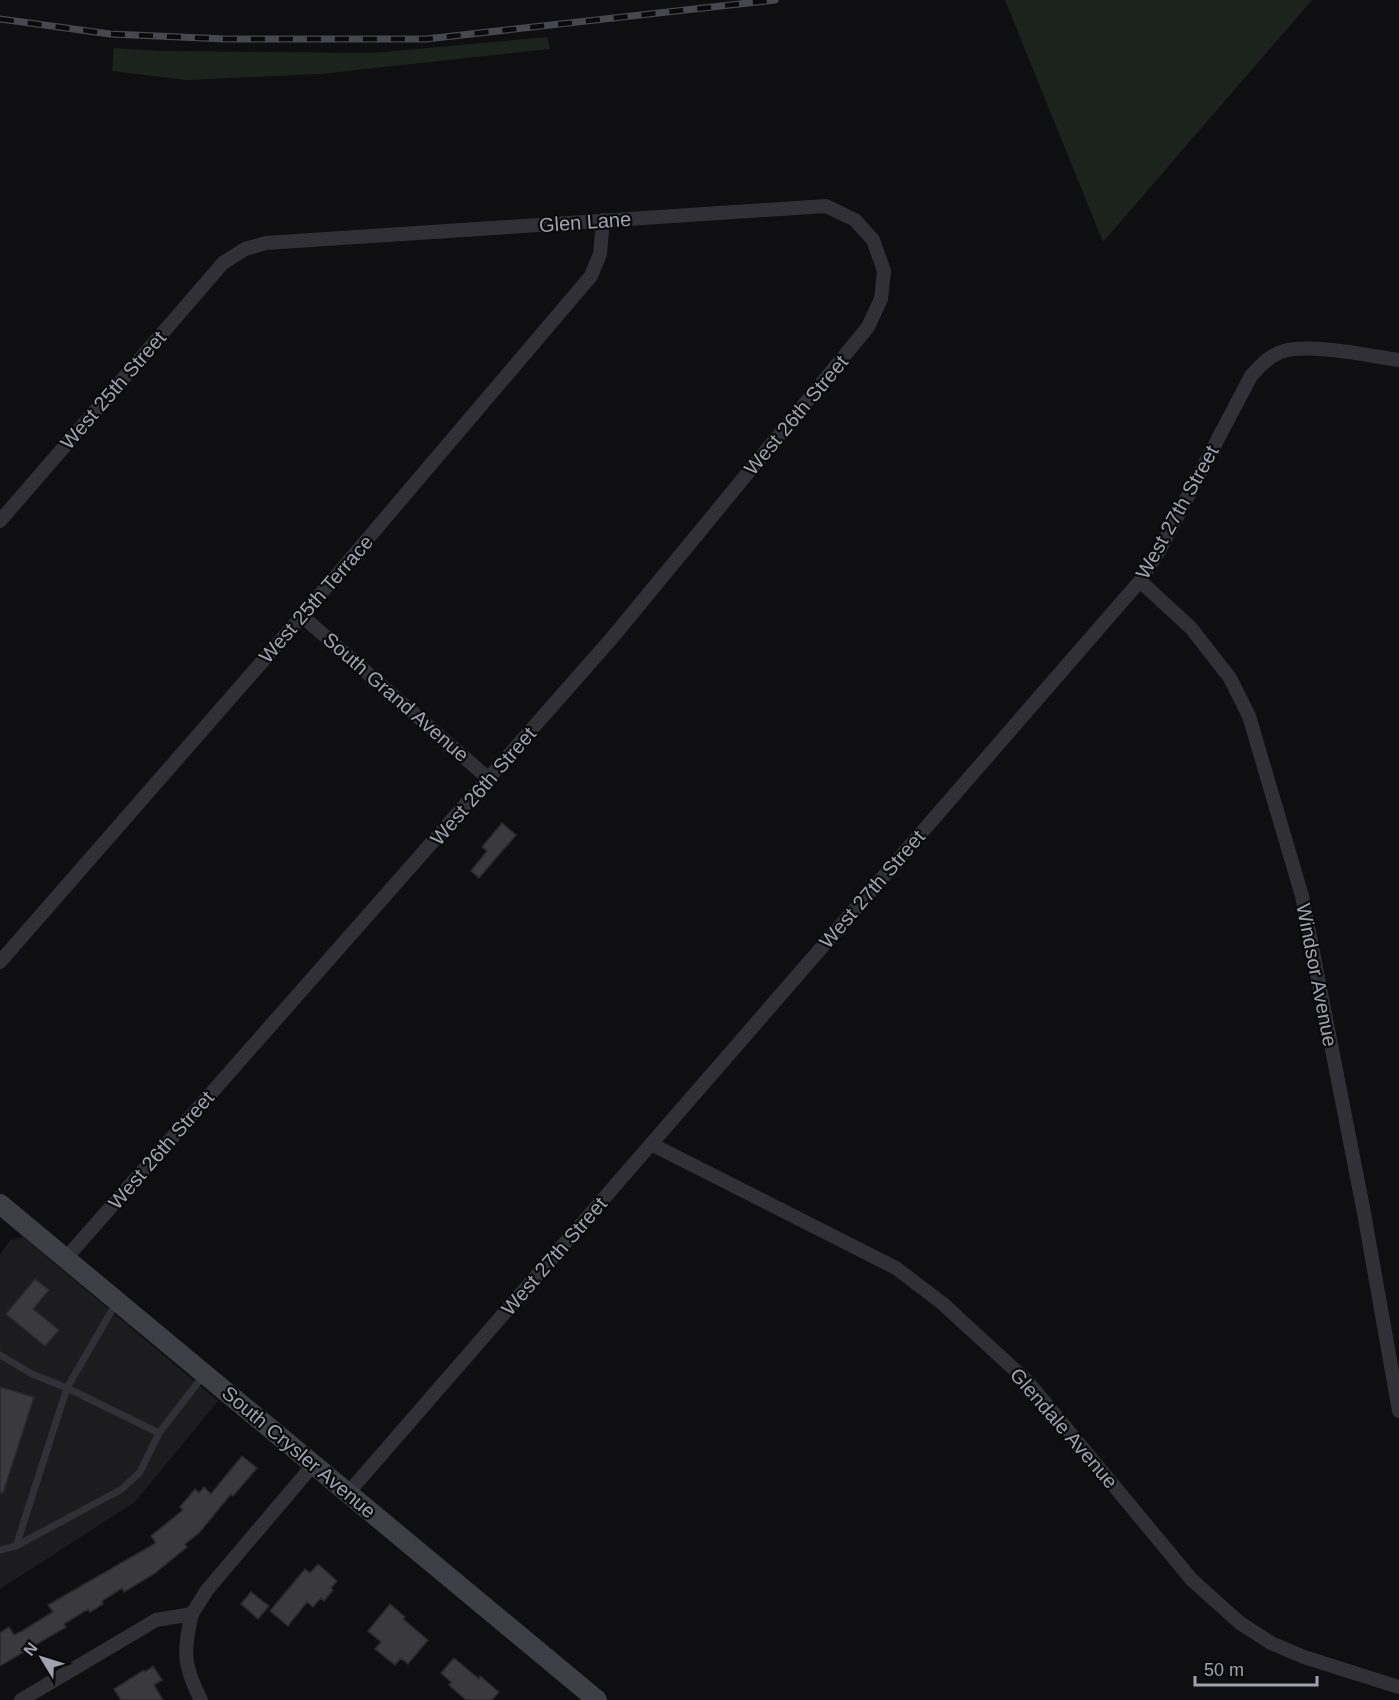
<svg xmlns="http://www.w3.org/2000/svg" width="1399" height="1700" font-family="Helvetica,sans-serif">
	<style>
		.built { fill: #1c1b1e }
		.green { fill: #1c231d }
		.building { fill: #3a393e; stroke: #2a292d; stroke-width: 1.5 }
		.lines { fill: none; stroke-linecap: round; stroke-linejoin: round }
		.service { stroke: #303036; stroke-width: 7 }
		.minor { stroke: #303036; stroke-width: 14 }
		.secondary { stroke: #3e3f46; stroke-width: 20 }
		.rail-casing { stroke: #47484f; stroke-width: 7 }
		.rail { stroke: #0a0a0b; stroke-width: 4.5; stroke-dasharray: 14; stroke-linecap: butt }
		.labels { text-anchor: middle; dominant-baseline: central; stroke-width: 4.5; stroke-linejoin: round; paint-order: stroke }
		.street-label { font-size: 20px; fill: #a0a2b2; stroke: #0a0a0b }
	</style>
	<rect width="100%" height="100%" fill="#0f0f11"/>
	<path class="built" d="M23,1237L218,1401L135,1502L0,1589V1255L10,1240Z"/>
	<path class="green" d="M1005,0H1312L1103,242Z
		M547,37L550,49L320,74L186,80L112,71L114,48L157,51L373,53Z"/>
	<path class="building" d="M502,823L516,835L479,878L471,871L487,851L482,847Z
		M35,1279L49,1290L33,1309L59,1330L45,1346L6,1314Z
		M0,1387L34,1397L3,1493H0Z
		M242,1456L257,1468L233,1496L231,1494L199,1533L185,1544L187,1547L154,1574L124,1592L122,1588L102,1601L103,1604L90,1612L88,1609L64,1624L66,1627L0,1666V1633L9,1627L14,1635L22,1631L53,1612L48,1605L156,1543L151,1536L183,1510L180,1507L195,1489L199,1493L204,1487L211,1494Z
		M318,1564L337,1581L331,1588L333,1590L324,1601L321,1598L313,1607L307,1602L288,1626L270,1611L305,1569L310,1573Z
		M251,1592L269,1606L258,1619L241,1604Z
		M390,1604L405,1617L403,1619L428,1640L408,1664L401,1658L395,1665L375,1649L381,1642L368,1631Z
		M454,1658L479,1679L480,1676L499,1692L492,1700H466L449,1685L451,1682L441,1673Z
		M153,1666L162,1680L154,1685L163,1700H121L114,1689L144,1670L145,1672Z"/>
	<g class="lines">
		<path class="service" d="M0,1355L32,1374L67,1388L159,1433
			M16,1546L67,1388L116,1303
			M0,1550L16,1546L122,1489L140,1472L159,1433L203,1376"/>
		<path class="minor" d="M0,521L223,263L245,249L266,243L826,206L855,220L873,240L884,271L881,299L868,327L612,638L66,1258
			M1140,581L1191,628L1230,678L1249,716L1302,896L1364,1213L1399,1411
			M302,616L489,779
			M0,962L302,616L591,276L600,254L603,220
			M651,1144L896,1268L942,1303L1027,1381L1192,1580L1240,1623L1271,1643L1304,1657L1399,1687
			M348,1493L1140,581L1160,549L1251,376C1261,365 1270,355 1284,351C1310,343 1370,356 1399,360
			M192,1614C183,1651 183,1665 201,1700
			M21,1700L156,1620L192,1614L207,1590L314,1464"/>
		<path class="secondary" d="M0,1204L597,1700"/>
		<defs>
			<path id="rail" d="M0,19L110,34L226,39H426L775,0"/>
		</defs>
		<use href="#rail" class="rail-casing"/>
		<use href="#rail" class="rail"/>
	</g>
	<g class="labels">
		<g class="street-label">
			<text transform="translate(585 222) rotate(-4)">Glen Lane</text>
			<text transform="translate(113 390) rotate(-49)">West 25th Street</text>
			<text transform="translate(796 415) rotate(-50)">West 26th Street</text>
			<text transform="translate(1177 512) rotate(-61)">West 27th Street</text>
			<text transform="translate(316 599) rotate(-49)">West 25th Terrace</text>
			<text transform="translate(396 697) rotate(41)">South Grand Avenue</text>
			<text transform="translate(483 786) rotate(-49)">West 26th Street</text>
			<text transform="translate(872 889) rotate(-49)">West 27th Street</text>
			<text transform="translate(1317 975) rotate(79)">Windsor Avenue</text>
			<text transform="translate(161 1150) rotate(-49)">West 26th Street</text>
			<text transform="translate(554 1256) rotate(-49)">West 27th Street</text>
			<text transform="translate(1064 1428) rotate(49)">Glendale Avenue</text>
			<text transform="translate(299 1452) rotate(40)">South Crysler Avenue</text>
		</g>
	</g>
	<g transform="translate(42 1658) rotate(308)" stroke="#0a0a0b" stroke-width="4.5" paint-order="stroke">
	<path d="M0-4.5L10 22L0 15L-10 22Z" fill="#a0a2b2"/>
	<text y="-9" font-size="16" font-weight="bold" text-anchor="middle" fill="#a0a2b2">N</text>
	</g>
	<path d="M1195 1676v9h122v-9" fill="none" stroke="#a0a2b2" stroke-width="3"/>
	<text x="1204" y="1676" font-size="18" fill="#a0a2b2" stroke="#0a0a0b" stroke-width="4.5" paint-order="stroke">50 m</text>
</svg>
